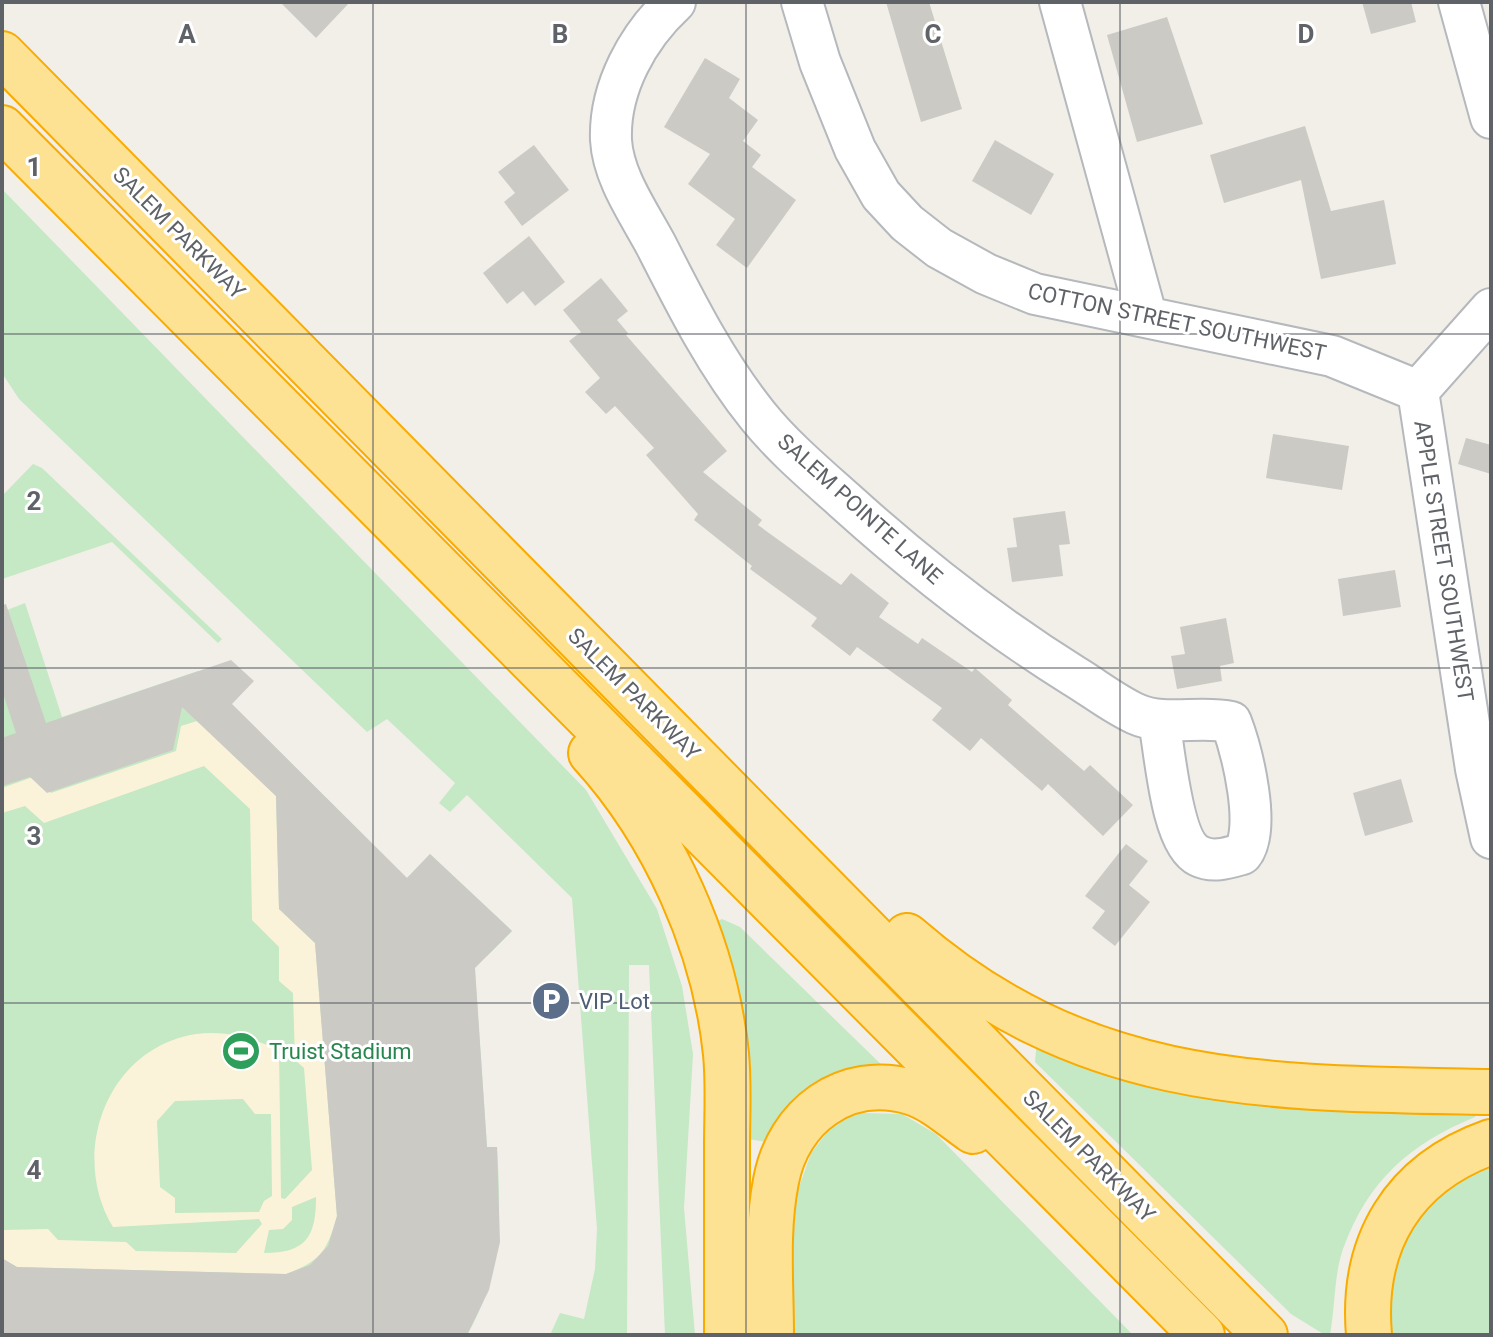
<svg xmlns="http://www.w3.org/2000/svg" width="1493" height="1337" font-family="Roboto,sans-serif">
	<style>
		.green { fill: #c5e8c5 }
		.sand { fill: #fbf3d9; fill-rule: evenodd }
		.building { fill: #cccac5 }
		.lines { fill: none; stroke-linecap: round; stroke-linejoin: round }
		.minor-casing { stroke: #b5b8bc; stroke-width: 44 }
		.highway-casing { stroke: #f9ab00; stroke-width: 48 }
		.minor { stroke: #fff; stroke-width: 40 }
		.highway { stroke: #fde293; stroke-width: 44 }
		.grid { fill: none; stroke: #5f6368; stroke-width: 2; stroke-opacity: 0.55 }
		.labels { text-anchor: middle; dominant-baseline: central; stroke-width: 6; stroke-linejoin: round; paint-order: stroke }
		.street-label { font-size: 22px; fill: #5f6368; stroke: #fff }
		.service-label { font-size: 22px; fill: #4e5e75; stroke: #fff; text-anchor: start }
		.leisure-label { font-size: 22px; fill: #27864d; stroke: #fff; text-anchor: start }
		.grid-label { font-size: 26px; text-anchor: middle; font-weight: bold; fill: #5f6368; stroke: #fff; stroke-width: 6; stroke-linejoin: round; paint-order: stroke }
	</style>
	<rect width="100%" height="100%" fill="#f1efe8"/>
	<path class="green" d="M2,189L586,790L657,909L682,986L693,1054L684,1208L695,1335H665L649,965H629L627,1335H550L560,1313L584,1319L595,1269L597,1229L572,898L467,795L450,812L439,803L455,783L387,719L367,732L19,399L2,373Z
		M33,464L42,468L222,639L218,643L112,542L2,579V496Z
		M25,603L62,717L198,671L407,878L430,854L512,931L487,956L473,944L487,1147H497C501,1215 502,1275 467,1335H2V612Z
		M722,919L740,927L893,1076L774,1143L748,1139L713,923Z
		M1037,1040L1478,1104L1475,1117C1410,1144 1368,1180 1343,1249C1334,1275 1335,1308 1330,1335H1325L1291,1314L1035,1062Z
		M862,1113L902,1114L936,1134L1133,1335H791L788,1271L796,1196L811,1153L836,1121Z
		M1491,1164V1335H1391L1386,1277L1404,1234L1438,1191Z"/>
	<path class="sand" d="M197,721L276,796L279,909L315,943L337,1216C327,1251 321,1261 286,1274L17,1267L2,1259V1230L48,1229L58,1240L126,1242L136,1251L236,1253L262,1224L259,1219L113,1227C69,1155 106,1048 196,1034C225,1030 253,1038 279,1050L281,1198L285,1199L312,1170L304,1068L295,1060L293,993L279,981V947L252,920L250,809L204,766L44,823L25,806L2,813V788L33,777L51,793L176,751L181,726ZM243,1099L255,1114H271L272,1196L264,1201L259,1212L175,1213V1198L160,1187L157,1121L175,1101ZM316,1197C316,1237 306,1253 264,1253L269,1230L283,1229L292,1220V1207Z"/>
	<path class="building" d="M280,2H350L316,38Z
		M886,2H929L962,109L921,122Z
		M1362,2H1411L1416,22L1371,34Z
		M1167,17L1203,124L1137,142L1107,35Z
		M705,58L740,79L729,98L758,120L743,141L761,155L752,167L796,200L747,268L716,245L735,219L688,184L710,154L664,127Z
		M1305,126L1331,211L1384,200L1396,264L1321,279L1301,180L1224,203L1210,155Z
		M995,140L1054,174L1031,215L972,181Z
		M534,145L569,190L522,226L504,202L515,193L498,172Z
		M529,236L565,282L535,306L523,291L507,304L483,273Z
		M601,278L628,311L617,320L628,333L626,335L727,451L703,472L762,520L758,525L841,585L851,573L889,603L879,617L918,644L922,638L972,672L975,668L1012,700L1008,705L1084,771L1090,765L1133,805L1103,836L1048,784L1042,791L981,738L970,751L932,720L942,708L857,647L850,656L811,626L817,618L750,569L752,566L694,520L698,514L646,455L654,448L615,406L606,414L585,392L600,378L569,341L581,332L563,310Z
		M1273,434L1349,446L1342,490L1266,478Z
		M1466,438L1491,445V474L1458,464Z
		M1065,511L1070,544L1059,545L1063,576L1012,582L1007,548L1017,547L1013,518Z
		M1395,570L1401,607L1343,616L1338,579Z
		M6,604L46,723L231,660L254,681L232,704L407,878L430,854L512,931L475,968L487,1147H497L500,1242L489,1290L467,1335H2V1258L17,1267L286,1274L310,1265L328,1246L337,1216L315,943L279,909L276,796L182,707L173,750L47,793L30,777L2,786V738L16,733L2,690V605Z
		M1226,618L1234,663L1220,666L1222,681L1177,689L1171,656L1185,654L1180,627Z
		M1401,779L1413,822L1365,836L1353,793Z
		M1126,844L1148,861L1129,885L1150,902L1115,946L1092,928L1105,911L1085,896Z"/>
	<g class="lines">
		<defs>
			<path id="minor" d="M675,2C638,36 609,88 611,140C613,177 639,213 656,245C686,304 716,364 758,416C783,447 815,474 844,500C916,565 992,625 1074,676C1094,688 1114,704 1136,714C1165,727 1200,715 1231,722C1242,751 1262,830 1242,854C1228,858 1213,863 1199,856C1171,843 1165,751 1159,721
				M802,2L820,62L855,149L881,195L907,223L939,248L986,274L1035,294L1332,356L1418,391
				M1060,2L1146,315
				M1459,2L1491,118
				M1491,309L1418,391L1476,769L1491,838"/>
			<path id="highway" d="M2,54L1265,1335
				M2,128L1202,1335
				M591,753C664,833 715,946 726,1054C729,1084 727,1116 727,1146C727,1209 727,1272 727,1335
				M907,936C1086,1092 1267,1088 1491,1092
				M771,1335C771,1284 766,1231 776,1181C788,1116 845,1073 911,1092C934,1099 954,1118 973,1131
				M1369,1335C1361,1243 1403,1173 1491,1142"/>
		</defs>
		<use href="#minor" class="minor-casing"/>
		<use href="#highway" class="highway-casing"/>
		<use href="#minor" class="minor"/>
		<use href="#highway" class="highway"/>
	</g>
	<path class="grid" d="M373,2V1335M746,2V1335M1120,2V1335M2,334H1491M2,668H1491M2,1003H1491"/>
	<defs>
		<symbol id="parking-disc" viewBox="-11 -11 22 22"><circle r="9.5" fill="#5c6f8a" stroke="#fff"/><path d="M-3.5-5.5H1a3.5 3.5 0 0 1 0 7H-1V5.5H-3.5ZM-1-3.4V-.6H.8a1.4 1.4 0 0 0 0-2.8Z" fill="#fff"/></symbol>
		<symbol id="stadium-disc" viewBox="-11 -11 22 22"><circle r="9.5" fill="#2e9e5b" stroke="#fff"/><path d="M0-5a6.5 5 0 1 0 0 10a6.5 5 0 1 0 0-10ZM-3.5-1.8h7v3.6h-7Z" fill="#fff"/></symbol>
	</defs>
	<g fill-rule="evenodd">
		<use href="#parking-disc" x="529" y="979" width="44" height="44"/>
		<use href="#stadium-disc" x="219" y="1029" width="44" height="44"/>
	</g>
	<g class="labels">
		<g class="street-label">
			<text transform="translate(179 233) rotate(45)">SALEM PARKWAY</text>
			<text transform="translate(1177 322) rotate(12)">COTTON STREET SOUTHWEST</text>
			<text transform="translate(860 509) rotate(42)">SALEM POINTE LANE</text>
			<text transform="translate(1444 561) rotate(81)">APPLE STREET SOUTHWEST</text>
			<text transform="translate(634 694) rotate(45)">SALEM PARKWAY</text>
			<text transform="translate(1089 1156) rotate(45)">SALEM PARKWAY</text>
		</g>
		<g class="service-label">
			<text x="579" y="1001">VIP Lot</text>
		</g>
		<g class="leisure-label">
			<text x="269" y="1051">Truist Stadium</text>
		</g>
	</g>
	<g class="grid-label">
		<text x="187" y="43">A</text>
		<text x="560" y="43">B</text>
		<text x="933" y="43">C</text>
		<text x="1306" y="43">D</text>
		<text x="34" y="176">1</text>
		<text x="34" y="510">2</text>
		<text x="34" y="845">3</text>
		<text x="34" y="1179">4</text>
	</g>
	<rect width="1493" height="1337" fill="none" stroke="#5f6368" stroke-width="8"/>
</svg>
